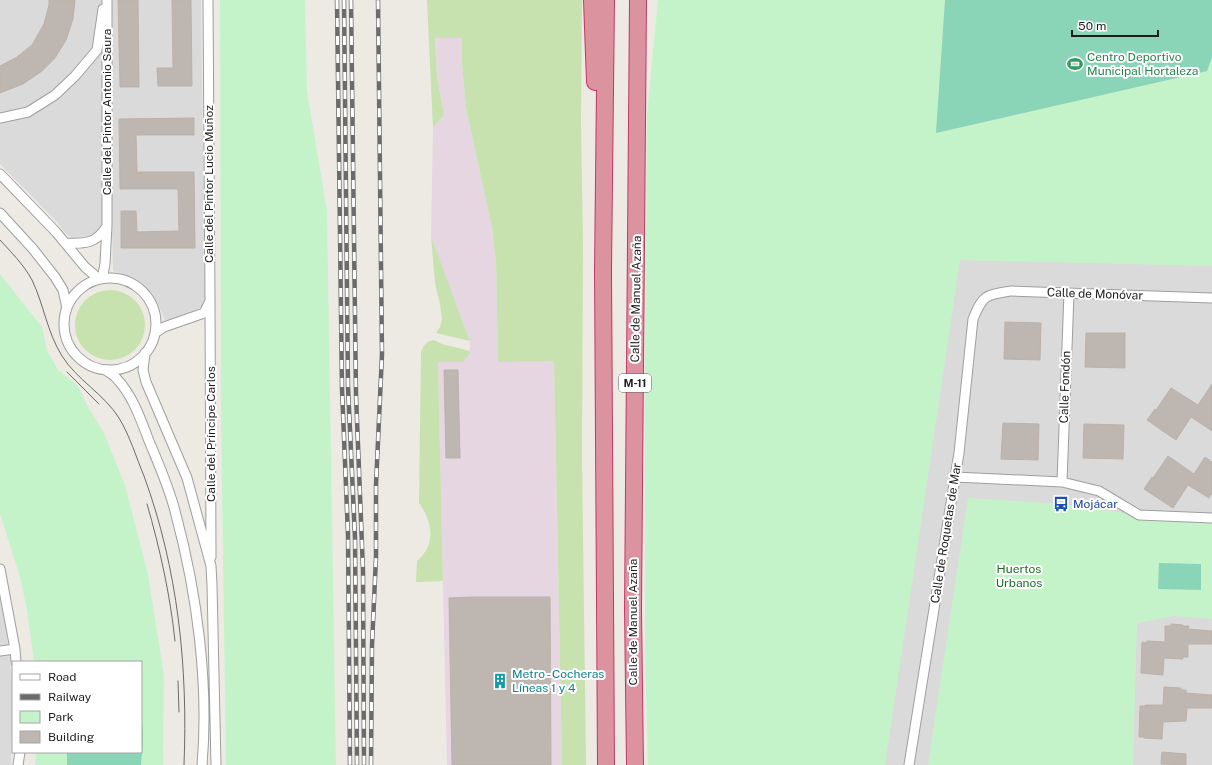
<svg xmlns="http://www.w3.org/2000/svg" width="1212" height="765" font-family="'Public Sans',sans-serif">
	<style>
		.residential { fill: #dbdada }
		.industrial { fill: #e5d6e2 }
		.grass { fill: #c7e2af }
		.park { fill: #c5f3c9 }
		.pitch { fill: #8ad4b8 }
		.building { fill: #bdb6b1; stroke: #bdb1a8 }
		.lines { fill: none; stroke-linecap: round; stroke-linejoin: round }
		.minor-casing { stroke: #9e9e9e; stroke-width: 11 }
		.motorway-casing { stroke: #c43765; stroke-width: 18 }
		.minor { stroke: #fff; stroke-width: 9 }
		.motorway { stroke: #dc93a0; stroke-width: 16 }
		.tram { stroke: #6b6b6b; stroke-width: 1 }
		.rail-casing { stroke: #6b6b6b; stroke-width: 4.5 }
		.rail { stroke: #fff; stroke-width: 3; stroke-dasharray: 9; stroke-linecap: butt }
		.labels { text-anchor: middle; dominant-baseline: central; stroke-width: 4; stroke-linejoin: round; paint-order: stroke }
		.shield { fill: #fff; stroke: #616161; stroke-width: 1 }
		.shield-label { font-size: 11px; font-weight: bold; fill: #1d1d1d }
		.leisure-label { font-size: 12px; fill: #27864d; stroke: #fff; text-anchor: start }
		.street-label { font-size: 12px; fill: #1d1d1d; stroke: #fff }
		.transit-label { font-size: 12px; fill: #164399; stroke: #fff; text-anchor: start }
		.park-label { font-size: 12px; fill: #176e20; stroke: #fff }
		.culture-label { font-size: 12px; fill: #0d838f; stroke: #fff; text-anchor: start }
	</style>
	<rect width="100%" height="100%" fill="#edeae4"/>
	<path class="residential" d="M0,0H201L205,304L202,307L169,320H165L157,302L151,292L142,283L132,277L113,271L112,229L100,230L89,238L79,240L72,238L65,233L57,222L0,164Z
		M945,0H1212V765H884Z
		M0,598L6,627L13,691L11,765H0Z"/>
	<path class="industrial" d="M435,38H462V64L466,108L492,228L496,261L498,361L554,360L562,765H447L438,362L470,353V341L431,236L433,128L444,115L437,77Z"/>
	<path class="grass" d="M427,0H582L581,122L583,244L582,456L586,765H562L554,361L498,362L496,261L492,228L466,108L462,64V38H435L437,77L444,115L433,128Z
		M431,236L470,341L436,333L440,327L442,319L440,304L435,283Z
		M75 325a35 35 0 1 1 70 0a35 35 0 1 1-70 0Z
		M434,340L442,344L470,351V353L463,362H438L443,581L416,582L417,561C437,544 432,521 419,503L421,352C424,345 426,341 434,340Z"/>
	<path class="park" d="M220,0H305L307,91L327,211L336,765H226L221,422Z
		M658,0H945L936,133L1207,71L1212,57V266L960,260L885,765H648L645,657V385L647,114Z
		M0,274L42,327L47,350L58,370L78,386L87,405L104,433L125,485L148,574L164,676L163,765H35L36,752H141V662H34L27,610L20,577L0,514Z
		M968,498L1061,504L1139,515L1212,518V619L1174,616L1137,623L1133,765H928Z"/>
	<path class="pitch" d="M945,0H1212V57L1207,71L936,133Z
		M1159,563L1201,564V590L1158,589Z
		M141,718C145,734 142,749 141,765H67V752H141Z"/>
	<path class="building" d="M49,0H75L73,19L66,40L55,58L42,71L23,84L0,93V66L17,57L32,45L44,24L49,5Z
		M118,0H138L139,87H120Z
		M172,0H191L192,86H158L157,68H173Z
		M194,118V135H136L137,172H194L195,248H121V211H136L137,232L179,231L178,189H120L119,119Z
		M1005,322L1041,323L1040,360L1004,359Z
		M1086,333H1125V368L1085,367Z
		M444,370H458L460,458H446Z
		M1212,384V431L1191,417L1176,440L1147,420L1155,409L1156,410L1171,388L1198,405Z
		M1003,423L1039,424L1038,460L1001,459Z
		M1084,424L1124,425L1123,459L1083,458Z
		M1168,456L1194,474L1205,457L1212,462V493L1209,498L1188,485L1173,508L1144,489L1152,477L1153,478Z
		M473,597H550L551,765H452L449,598Z
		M1171,624L1183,625V626H1189L1188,629L1212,631V644H1188V657H1183V659L1164,658L1163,675L1141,673L1142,642L1146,643L1147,641L1165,642V626H1171Z
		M1164,687L1181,688V690H1186V693L1212,695V708H1187L1186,721L1163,722L1162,739L1144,738V737H1139L1140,706H1145V705H1163Z
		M1162,752L1186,754V765L1161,764Z"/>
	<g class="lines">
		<defs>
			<path id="minor" d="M0,118L28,112L55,95L75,76L97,50L103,9
				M0,174L56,232L85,267L99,279
				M0,213L33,249L55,277L63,290L67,308
				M65,243C85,244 96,244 107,226
				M64 324a46 46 0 1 1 92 0a46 46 0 1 1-92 0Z
				M102,279L105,264L107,225V0
				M210,302L211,557
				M155,333L164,327L204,313L210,301L208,0
				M145,353L143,370L146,382L187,478L211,566L212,585L216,765
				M105,370C109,372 114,375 117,379C133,396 141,420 149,441C159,465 170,489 176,515C197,593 209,684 202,765
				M955,477L1062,482L1099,491L1139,515L1212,518
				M1062,482L1069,293
				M0,569L15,649L16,662
				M0,651L15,649
				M18,765L20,752
				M909,765L959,453L973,319C983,295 985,295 1011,291L1212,298"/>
			<path id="motorway" d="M592,0L595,82
				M606,0L603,271L606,765
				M635,765L633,609L638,0"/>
		</defs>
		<use href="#minor" class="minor-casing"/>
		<use href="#motorway" class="motorway-casing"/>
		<use href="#minor" class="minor"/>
		<use href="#motorway" class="motorway"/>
		<path class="tram" d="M0,240C11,252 24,265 32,280C44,305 47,332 62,356C77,380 104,394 119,418C130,436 136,457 144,476C178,569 188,667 184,765
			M67,372L99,404
			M147,504C160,549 170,594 175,641
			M178,681L179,712"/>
		<defs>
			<path id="rail" d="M337,0L342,389L348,535L350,765
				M344,0L348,387L355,538L357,765
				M351,0L356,395L363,570L364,765
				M371,765L372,645L376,557V485L382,354L378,0"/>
		</defs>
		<use href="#rail" class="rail-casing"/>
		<use href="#rail" class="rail"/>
	</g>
	<defs>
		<symbol id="stadium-bare" viewBox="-9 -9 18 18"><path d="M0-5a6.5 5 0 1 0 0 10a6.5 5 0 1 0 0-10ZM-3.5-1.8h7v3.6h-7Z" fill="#2e9e5b" stroke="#fff" stroke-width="2.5" paint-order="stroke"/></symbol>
		<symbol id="bus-bare" viewBox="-9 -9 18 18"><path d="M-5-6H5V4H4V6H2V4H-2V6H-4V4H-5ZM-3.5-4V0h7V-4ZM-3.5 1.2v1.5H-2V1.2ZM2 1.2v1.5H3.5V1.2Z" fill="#1a4fb4" stroke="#fff" stroke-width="2.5" paint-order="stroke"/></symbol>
		<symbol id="building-bare" viewBox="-9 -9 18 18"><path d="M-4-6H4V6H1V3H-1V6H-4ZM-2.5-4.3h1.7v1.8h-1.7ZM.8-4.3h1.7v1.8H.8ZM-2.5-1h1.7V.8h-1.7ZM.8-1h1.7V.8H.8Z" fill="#0f9aa8" stroke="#fff" stroke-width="2.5" paint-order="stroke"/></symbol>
	</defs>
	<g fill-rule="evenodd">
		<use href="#stadium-bare" x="1064" y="53" width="22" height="22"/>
		<use href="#bus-bare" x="1050" y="493" width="22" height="22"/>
		<use href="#building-bare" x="489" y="670" width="22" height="22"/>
	</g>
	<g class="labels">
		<rect class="shield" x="619" y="374" width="32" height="18" rx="3"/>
		<g class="shield-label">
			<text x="635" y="383">M-11</text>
		</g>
		<g class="leisure-label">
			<text x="1087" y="57">Centro Deportivo<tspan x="1087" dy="14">Municipal Hortaleza</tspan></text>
		</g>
		<g class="street-label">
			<text transform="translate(107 112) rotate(-90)">Calle del Pintor Antonio Saura</text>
			<text transform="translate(209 184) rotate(-90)">Calle del Pintor Lucio Muñoz</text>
			<text transform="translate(1095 294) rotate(2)">Calle de Monóvar</text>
			<text transform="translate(636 299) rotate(-89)">Calle de Manuel Azaña</text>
			<text transform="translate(1065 387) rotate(-88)">Calle Fondón</text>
			<text transform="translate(211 434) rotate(-90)">Calle del Príncipe Carlos</text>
			<text transform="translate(946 533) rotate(-81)">Calle de Roquetas de Mar</text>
			<text transform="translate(633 622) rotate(-90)">Calle de Manuel Azaña</text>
		</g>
		<g class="transit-label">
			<text x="1073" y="504">Mojácar</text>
		</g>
		<g class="park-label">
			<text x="1019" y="569">Huertos<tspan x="1019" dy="14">Urbanos</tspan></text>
		</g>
		<g class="culture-label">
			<text x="512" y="674">Metro - Cocheras<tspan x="512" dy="14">Líneas 1 y 4</tspan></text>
		</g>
	</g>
	<rect x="12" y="661" width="130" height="92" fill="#ffffff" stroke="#a5a5a5"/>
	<rect x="20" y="674" width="20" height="6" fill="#ffffff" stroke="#a5a5a5"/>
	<text x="48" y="681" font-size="12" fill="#1d1d1d">Road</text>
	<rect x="20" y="694" width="20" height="6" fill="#6b6b6b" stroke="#a5a5a5"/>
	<text x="48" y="701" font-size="12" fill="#1d1d1d">Railway</text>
	<rect x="20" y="711" width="20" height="12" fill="#c5f3c9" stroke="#a5a5a5"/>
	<text x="48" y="721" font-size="12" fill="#1d1d1d">Park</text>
	<rect x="20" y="731" width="20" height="12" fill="#bdb6b1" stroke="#a5a5a5"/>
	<text x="48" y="741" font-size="12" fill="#1d1d1d">Building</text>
	<path d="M1072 30v6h86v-6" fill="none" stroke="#1d1d1d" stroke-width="2"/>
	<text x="1078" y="30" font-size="12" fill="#1d1d1d" stroke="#ffffff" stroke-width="3" paint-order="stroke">50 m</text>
</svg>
